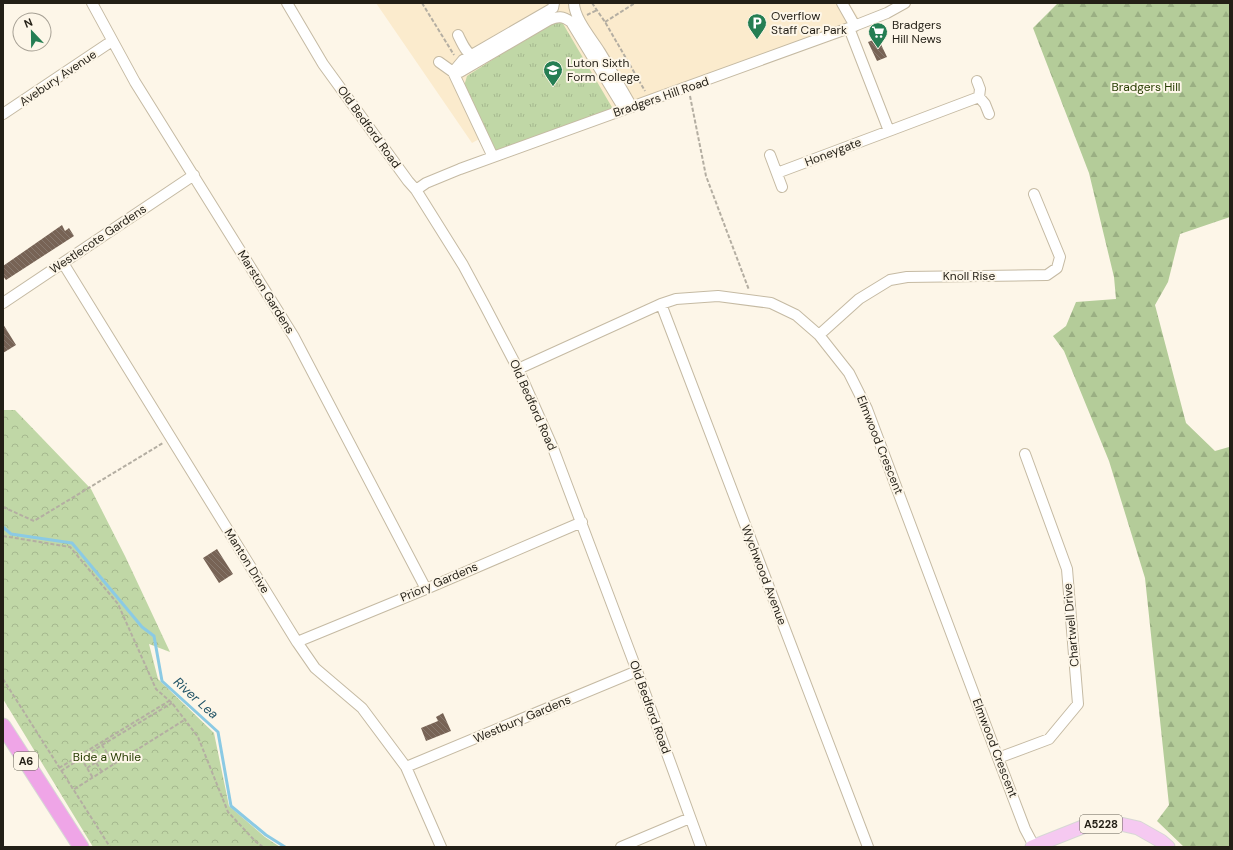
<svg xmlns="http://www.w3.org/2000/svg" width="1233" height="850" font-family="'DM Sans',sans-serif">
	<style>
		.built { fill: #fbebcd }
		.grass { fill: url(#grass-tufts) }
		.forest { fill: url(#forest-firs) }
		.park { fill: url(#park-crowns) }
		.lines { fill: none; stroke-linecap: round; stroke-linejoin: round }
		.stream { stroke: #8bcae4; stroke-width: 3 }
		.building { fill: url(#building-back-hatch) }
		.minor-casing { stroke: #c5baa3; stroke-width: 12 }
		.major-casing { stroke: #d7d7d5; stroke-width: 15 }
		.highway-casing { stroke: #d7d7d5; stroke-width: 17 }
		.path { stroke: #b4aea2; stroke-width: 2; stroke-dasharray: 4 2; stroke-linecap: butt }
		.minor { stroke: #fff; stroke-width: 10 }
		.major { stroke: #f5c9f1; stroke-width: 13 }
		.highway { stroke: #efa5e7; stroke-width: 15 }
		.labels { text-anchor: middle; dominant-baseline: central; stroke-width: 4; stroke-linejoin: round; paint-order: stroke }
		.shield { fill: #fdf6e8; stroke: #646055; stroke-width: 1 }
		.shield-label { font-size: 11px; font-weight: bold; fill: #231f16 }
		.poi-label { font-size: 12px; fill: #231f16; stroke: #fdf6e8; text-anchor: start }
		.street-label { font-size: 12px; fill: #231f16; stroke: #fdf6e8 }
		.park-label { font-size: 12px; fill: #293e04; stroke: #fdf6e8 }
		.water-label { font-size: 13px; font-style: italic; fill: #225467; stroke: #fdf6e8 }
	</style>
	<defs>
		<pattern id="grass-tufts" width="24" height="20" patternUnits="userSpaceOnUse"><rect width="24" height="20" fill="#c0d7a6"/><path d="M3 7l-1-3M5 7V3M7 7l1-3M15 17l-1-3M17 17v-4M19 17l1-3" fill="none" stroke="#a5b88e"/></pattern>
		<pattern id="forest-firs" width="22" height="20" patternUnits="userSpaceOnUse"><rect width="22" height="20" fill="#b4cc99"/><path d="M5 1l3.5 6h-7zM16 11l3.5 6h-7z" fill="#9aaf83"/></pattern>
		<pattern id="park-crowns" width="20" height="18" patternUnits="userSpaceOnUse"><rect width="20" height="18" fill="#c0d7a6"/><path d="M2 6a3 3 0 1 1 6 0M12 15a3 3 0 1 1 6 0" fill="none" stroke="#a5b88e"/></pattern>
		<pattern id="building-back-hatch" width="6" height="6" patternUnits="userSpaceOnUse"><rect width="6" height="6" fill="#776355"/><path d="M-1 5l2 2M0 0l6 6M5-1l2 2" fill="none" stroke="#88796e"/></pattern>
	</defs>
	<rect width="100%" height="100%" fill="#fdf6e8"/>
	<path class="built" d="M376,3H849L859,19L613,109L481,138L472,143Z"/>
	<path class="grass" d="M562,22L613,109L494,151L464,86L467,76L550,23Z"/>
	<path class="forest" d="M1058,3H1230V217L1180,234L1168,282L1155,305L1186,423L1215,451L1229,447L1230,451V847H1184L1157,821L1169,805L1145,578L1109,461L1064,351L1053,336L1066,326L1076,302L1116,299L1114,277L1089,173L1033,28Z"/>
	<path class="park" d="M3,410H15L91,489L125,556L170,652L149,644L158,679L214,733L229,806L265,837L280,847H93L3,699Z"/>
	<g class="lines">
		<path class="stream" d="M3,527L11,534L72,543L142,627L154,636L162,681L218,732L231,806L266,835L285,847"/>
	</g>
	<path class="building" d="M878,38L887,57L877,61L868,42Z
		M62,225L65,231L69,228L74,236L6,280L3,276V266Z
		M3,324L16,345L3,353Z
		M217,549L233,574L219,583L203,558Z
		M443,713L451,731L426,741L421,728L438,721L436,717Z"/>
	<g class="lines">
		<defs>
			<path id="minor" d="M92,3L135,82L294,337L426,589
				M287,3L323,64L408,181L416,190L463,265L484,304L518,369L553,448L637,671L701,847
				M574,3C574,18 592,39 600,52C611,70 621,88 632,107
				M842,3L855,26
				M458,35C462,43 467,56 477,58
				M439,62L453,72H460L549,20C558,16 563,16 571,22L624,109
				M977,81L980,89L979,97L985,104L989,114
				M3,114L112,41
				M889,131L979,97
				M770,155L782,187
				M493,157L453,72L463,60L553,8L554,3
				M777,173L889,131L849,28
				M416,190L426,183L460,169L849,28L887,13L905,3
				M63,263L297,642L315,668L362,708L406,767L441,847
				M3,303L194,175
				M661,304L868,847
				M819,335L859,299L890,280L907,277L1047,275L1057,268L1060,257L1034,194
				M518,369L661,304L676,299L718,296L771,303L796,315L819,335L849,373L867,409L998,758L1025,829L1034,846
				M297,642L426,589L582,522
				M998,758L1049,739L1078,704L1067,569L1025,454
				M406,767L637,671
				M621,847L690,818"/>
			<path id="major" d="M1032,847L1085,826L1116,823L1138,828L1161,841L1168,847"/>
			<path id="highway" d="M3,726L81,847"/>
		</defs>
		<use href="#minor" class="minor-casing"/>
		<use href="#major" class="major-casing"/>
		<use href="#highway" class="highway-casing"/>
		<path class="path" d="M422,3L454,55
			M592,3L605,22L645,91
			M587,15L597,10
			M605,22L635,3
			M690,96L706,176L749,290
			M3,507L34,521L163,443
			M3,536L70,547L118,604L156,689L172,703L198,737L228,812L256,842L263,847
			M3,679L110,847
			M102,745L172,703
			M90,753L102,772
			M81,758L93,778
			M114,764L186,719
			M59,768L169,701
			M87,768L111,753
			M61,771L102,745L114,764L73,790"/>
		<use href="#minor" class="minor"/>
		<use href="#major" class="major"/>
		<use href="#highway" class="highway"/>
	</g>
	<defs>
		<symbol id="parking-pin" viewBox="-11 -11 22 30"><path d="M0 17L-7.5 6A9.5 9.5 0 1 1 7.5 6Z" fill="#257e53" stroke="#fdf6e8"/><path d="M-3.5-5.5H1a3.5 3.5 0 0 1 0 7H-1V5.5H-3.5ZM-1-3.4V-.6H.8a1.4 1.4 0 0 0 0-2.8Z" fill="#fff"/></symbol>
		<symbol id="supermarket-pin" viewBox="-11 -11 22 30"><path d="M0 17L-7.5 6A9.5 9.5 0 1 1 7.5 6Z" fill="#257e53" stroke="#fdf6e8"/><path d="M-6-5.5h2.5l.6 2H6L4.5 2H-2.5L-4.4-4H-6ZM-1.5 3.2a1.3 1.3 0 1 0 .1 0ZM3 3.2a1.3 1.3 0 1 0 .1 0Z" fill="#fff"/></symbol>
		<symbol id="university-pin" viewBox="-11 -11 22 30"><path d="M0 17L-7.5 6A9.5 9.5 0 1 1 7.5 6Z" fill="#257e53" stroke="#fdf6e8"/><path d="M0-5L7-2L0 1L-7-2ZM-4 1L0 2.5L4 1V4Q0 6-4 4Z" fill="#fff"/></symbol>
	</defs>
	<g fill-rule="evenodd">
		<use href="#parking-pin" x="746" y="12" width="22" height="30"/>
		<use href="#supermarket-pin" x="867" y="21" width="22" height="30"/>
		<use href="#university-pin" x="542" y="59" width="22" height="30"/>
	</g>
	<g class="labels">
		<g class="shield">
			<rect x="14" y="752" width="24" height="18" rx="3"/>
			<rect x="1080" y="815" width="42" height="18" rx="3"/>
		</g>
		<g class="shield-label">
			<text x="26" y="761">A6</text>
			<text x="1101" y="824">A5228</text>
		</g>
		<g class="poi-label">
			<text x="771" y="16">Overflow<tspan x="771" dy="14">Staff Car Park</tspan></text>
			<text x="892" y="25">Bradgers<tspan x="892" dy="14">Hill News</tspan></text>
			<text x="567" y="63">Luton Sixth<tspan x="567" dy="14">Form College</tspan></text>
		</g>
		<g class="street-label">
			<text transform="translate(58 78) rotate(-34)">Avebury Avenue</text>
			<text transform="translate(661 97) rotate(-19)">Bradgers Hill Road</text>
			<text transform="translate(369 127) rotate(54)">Old Bedford Road</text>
			<text transform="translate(833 152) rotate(-21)">Honeygate</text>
			<text transform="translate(98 239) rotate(-34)">Westlecote Gardens</text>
			<text x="969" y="276">Knoll Rise</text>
			<text transform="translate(266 292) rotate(58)">Marston Gardens</text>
			<text transform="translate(533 405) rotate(66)">Old Bedford Road</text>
			<text transform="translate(880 445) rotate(68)">Elmwood Crescent</text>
			<text transform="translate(247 561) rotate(58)">Manton Drive</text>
			<text transform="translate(764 575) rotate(69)">Wychwood Avenue</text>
			<text transform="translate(439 582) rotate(-23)">Priory Gardens</text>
			<text transform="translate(1071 625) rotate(-95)">Chartwell Drive</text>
			<text transform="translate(650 707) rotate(70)">Old Bedford Road</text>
			<text transform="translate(522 719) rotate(-23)">Westbury Gardens</text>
			<text transform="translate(995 748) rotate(69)">Elmwood Crescent</text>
		</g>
		<g class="park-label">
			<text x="1146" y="87">Bradgers Hill</text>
			<text x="107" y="757">Bide a While</text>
		</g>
		<g class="water-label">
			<text transform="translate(196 698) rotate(42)">River Lea</text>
		</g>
	</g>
	<rect width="1233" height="850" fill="none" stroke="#231f16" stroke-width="8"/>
	<g transform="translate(32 32) rotate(338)"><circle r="19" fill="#fdf6e8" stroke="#a6a094"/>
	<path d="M0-3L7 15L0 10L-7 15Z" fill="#257e53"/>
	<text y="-6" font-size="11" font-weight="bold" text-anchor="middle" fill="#231f16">N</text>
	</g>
</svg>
